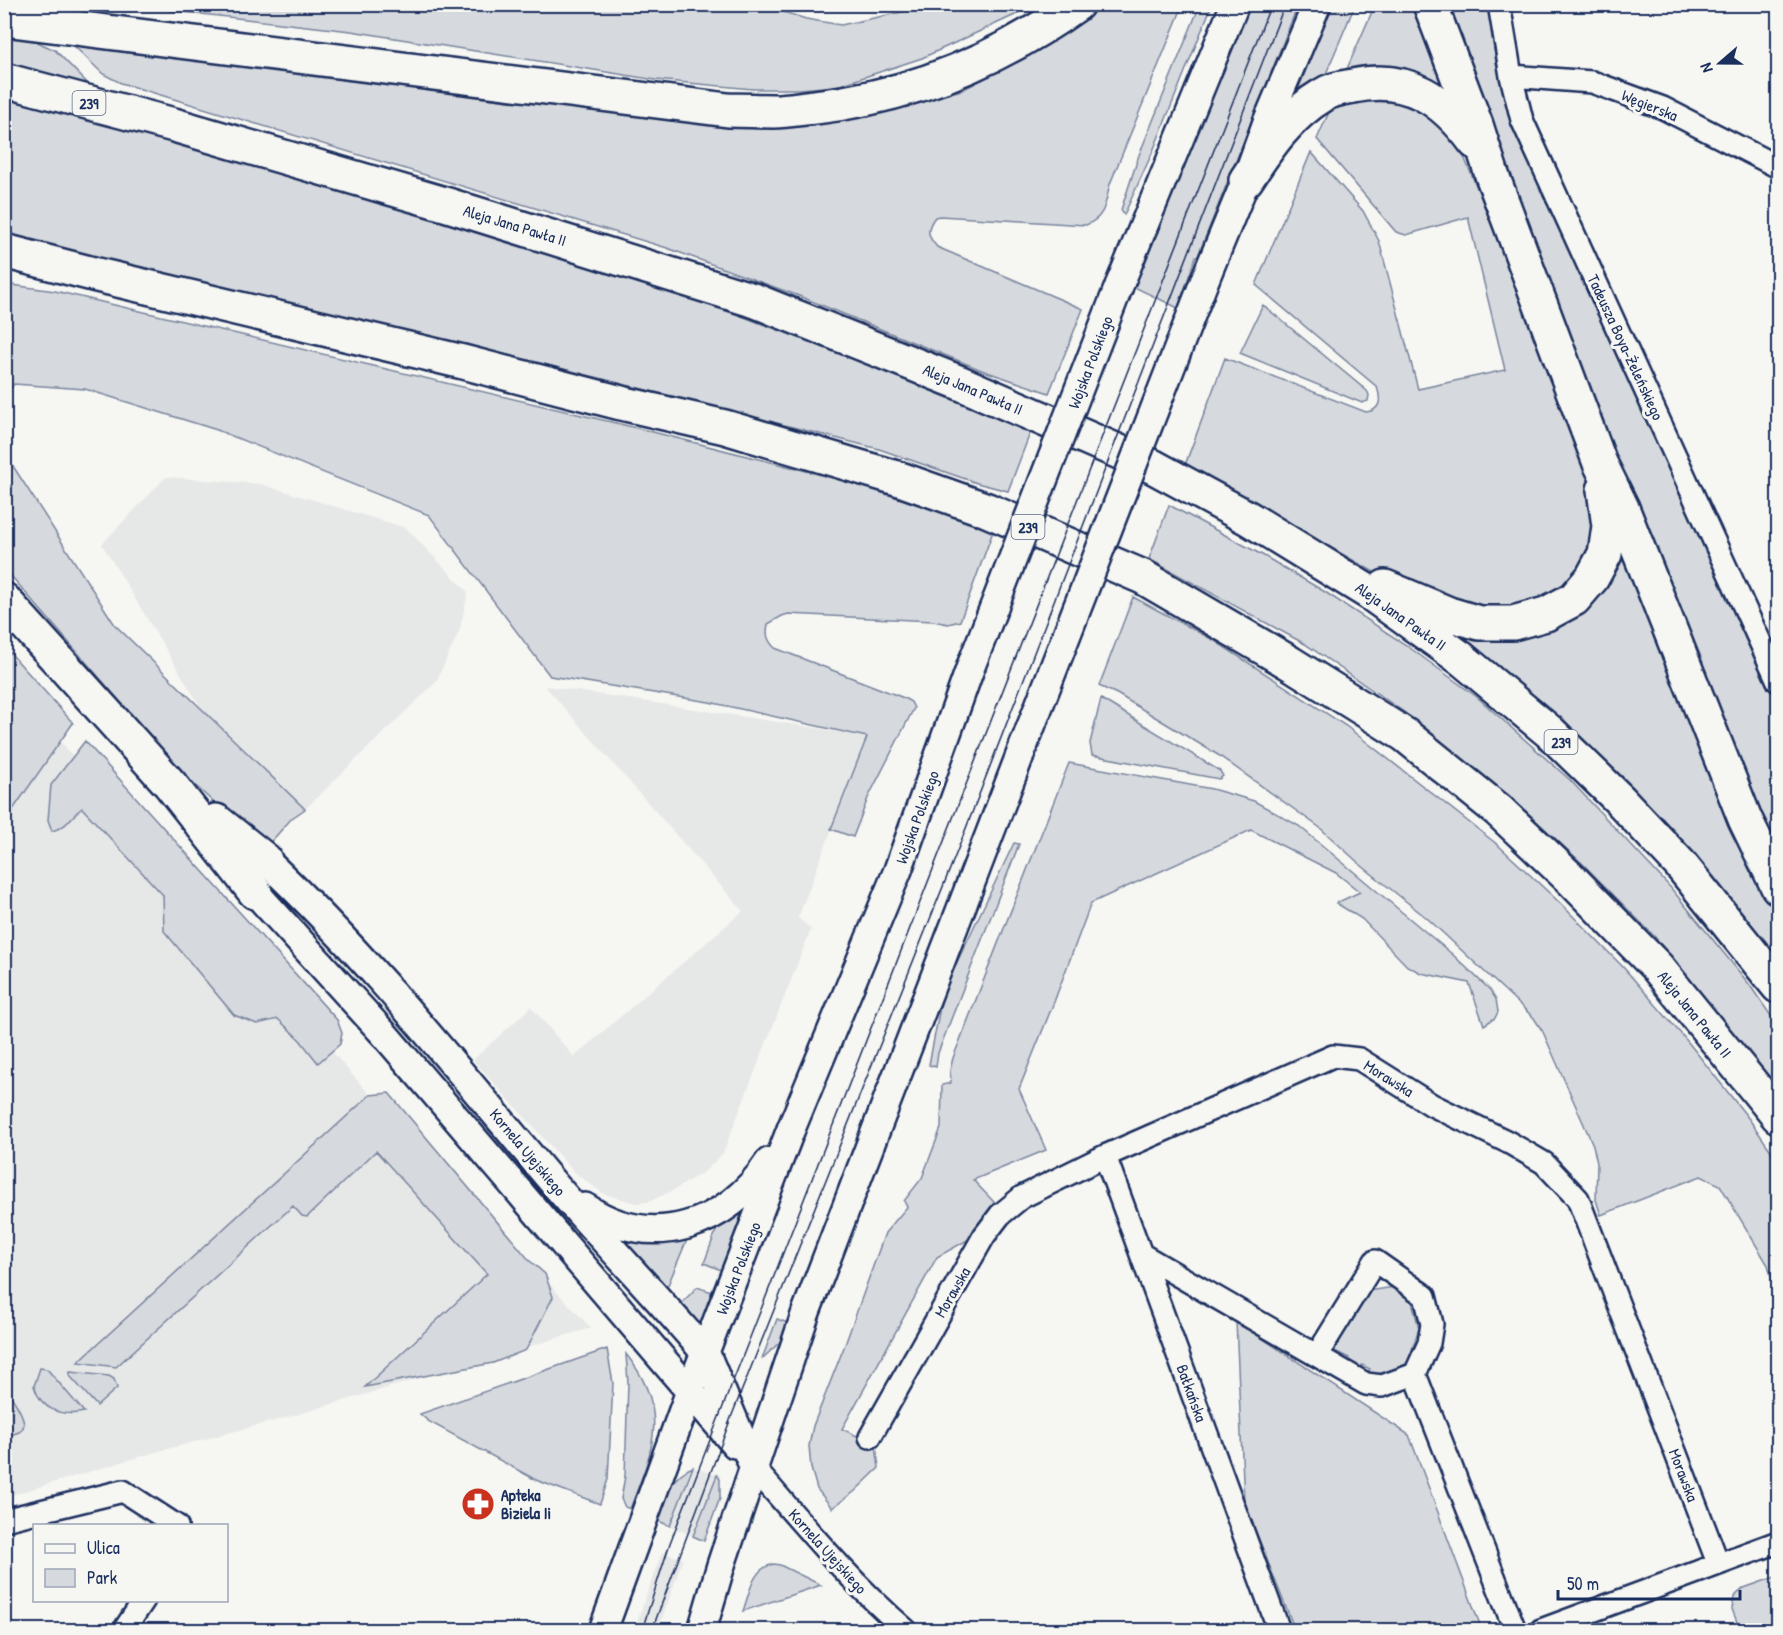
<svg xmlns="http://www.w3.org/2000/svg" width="1783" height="1635" font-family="'Patrick Hand',sans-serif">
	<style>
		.built { fill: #e6e7e7 }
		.green { fill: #d6d9dd; stroke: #78849e; stroke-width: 1.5 }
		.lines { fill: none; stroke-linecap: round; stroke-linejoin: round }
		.minor-casing { stroke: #1b2f5e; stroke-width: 26 }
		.tertiary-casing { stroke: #1b2f5e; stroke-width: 32 }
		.primary-casing { stroke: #1b2f5e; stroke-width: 38 }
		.minor { stroke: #f6f6f2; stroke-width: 21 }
		.tertiary { stroke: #f6f6f2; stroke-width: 27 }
		.primary { stroke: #f6f6f2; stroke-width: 33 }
		.tram { stroke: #1b2f5e; stroke-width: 1.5 }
		.tertiary-bridge-casing { stroke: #1b2f5e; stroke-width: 32; stroke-linecap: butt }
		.tertiary-bridge { stroke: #f6f6f2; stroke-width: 27 }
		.labels { text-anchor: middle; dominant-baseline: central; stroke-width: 6; stroke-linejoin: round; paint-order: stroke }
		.shield { fill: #f6f6f2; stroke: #5d6b8a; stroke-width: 1.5 }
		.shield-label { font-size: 15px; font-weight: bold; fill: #1b2f5e }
		.street-label { font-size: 16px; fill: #1b2f5e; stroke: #f6f6f2 }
		.poi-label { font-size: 16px; font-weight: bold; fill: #1b2f5e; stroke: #f6f6f2; text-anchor: start }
	</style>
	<rect width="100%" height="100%" fill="#f6f6f2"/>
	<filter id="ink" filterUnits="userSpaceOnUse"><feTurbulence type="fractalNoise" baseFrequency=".0167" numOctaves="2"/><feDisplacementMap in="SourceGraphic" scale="12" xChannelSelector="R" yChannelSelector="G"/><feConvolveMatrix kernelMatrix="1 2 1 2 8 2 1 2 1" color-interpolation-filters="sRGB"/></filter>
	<g filter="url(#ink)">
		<path class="built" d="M166,477L260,484L406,528L468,592L460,629L436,682L305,809L202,709L102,544Z
			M4,677L370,1095L591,1328L285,1418L152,1453L5,1497Z
			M545,686L867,736L798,918L811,929L723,1153L705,1171L674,1190L648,1202L636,1203L604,1194L574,1172L473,1060L531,1007L574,1057L743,911Z
			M693,1467L717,1475L693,1536L670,1526Z
			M662,1552L683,1559L658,1630H634Z"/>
		<path class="green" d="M757,4L806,19L841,25L935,5H1029L1015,15L922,58L837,86L799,89H753L656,80L351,31L121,5Z
			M1100,5H1183L1110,184C1105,203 1106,217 1086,225L940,216L935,217C926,229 927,236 937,247L1083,309L1049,393L984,371L799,296L667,248L121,83L103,74L74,46L76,44L123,52L729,127L780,126L864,115L962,90L1007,67L1049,42Z
			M1200,5H1212L1153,151L1124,215L1121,210L1139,155Z
			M1246,5H1298L1198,256H1196L1178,308L1132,286L1161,225L1160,222Z
			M1331,5H1355L1322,83L1297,93Z
			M1375,5H1417L1457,107L1346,71Z
			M1440,5H1488L1496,62L1510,109L1661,453L1778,700V873L1742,789Z
			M4,34L28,38L55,50L93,89L5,68Z
			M5,97L236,159L653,282L1032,428L1008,491L977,483L879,449L524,359L5,236Z
			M1408,98L1447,128L1464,157L1526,303L1587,468L1596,505L1594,538L1584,565L1571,582L1549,600L1492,616L1411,593L1185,465L1225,358L1366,412C1382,410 1381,399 1377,387L1256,285L1311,152L1363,211L1379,241L1418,389L1505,370L1468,217L1406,235L1396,232L1317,139L1334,101Z
			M5,284L55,291L641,429L857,484L928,508L995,526L960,621L948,624L933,621L788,614L782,616L768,624C766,635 767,640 775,648L904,698L911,702L914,708L868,798L853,837L831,829L867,737L709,702L550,676L429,515L217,430L85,389L14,384L5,396Z
			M1263,305L1367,391L1369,395L1368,401L1362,403L1240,353Z
			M4,452L115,625L305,809L292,818L268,845L252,838L184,775L5,569Z
			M1169,505L1264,556L1325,592L1406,645L1477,697L1570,780L1670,887L1749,984L1778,1026V1089L1655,937L1583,864L1509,796L1404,712L1305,644L1149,559Z
			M1621,517L1759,882L1778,920V973L1733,910L1606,763L1454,634L1510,638L1555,625Z
			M1133,597L1215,641L1346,726L1498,845L1560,903L1623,967L1688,1042L1749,1119L1778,1161V1301L1768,1265L1720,1185L1701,1176L1601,1215L1596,1200L1597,1163L1593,1145L1543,1032L1534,1018L1428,919L1362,866L1319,827L1218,755L1117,694L1099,686Z
			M5,647L73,723L5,821Z
			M1101,699L1220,771L1223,776L1219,779L1092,755L1090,743Z
			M85,741L337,1020L342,1033L340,1044L318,1063L300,1040L278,1019L257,1024L234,1015L164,931L163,895L82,808C69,817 70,826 52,831L48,820L51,785Z
			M1069,763L1212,789L1254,801L1299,826L1452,954L1490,990L1496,999L1498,1012L1495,1018L1484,1025L1469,983L1421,973L1407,966L1362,919L1336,903L1360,892L1336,873L1251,830L1091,903L1054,1002L1019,1089L1046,1150L973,1180L994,1202L973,1237L937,1257L842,1429L876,1445L879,1468L854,1492L832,1508L817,1489L811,1468L809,1446L813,1426L846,1342L885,1233L907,1207L904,1201L922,1178L941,1128L942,1085L951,1083L950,1070L953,1058Z
			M1014,843L1019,844L938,1053L936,1067L929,1065L941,1002L948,981Z
			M389,1093L530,1261L545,1274L553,1297L526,1350L493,1363L365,1387L487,1274L376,1151L307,1217L302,1216L293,1206L116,1367L78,1362L370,1095Z
			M745,1205L721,1270L704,1263L719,1223Z
			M622,1237H688L668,1285L663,1288L621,1240Z
			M697,1287L712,1292L701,1323L698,1324L680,1305Z
			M1395,1287L1410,1294L1419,1328L1408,1362L1403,1368L1387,1375L1365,1377L1370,1369L1362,1365L1358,1373L1345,1366L1349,1358L1335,1351V1348L1367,1291Z
			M777,1319L788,1323L782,1340L762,1359Z
			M1236,1321L1409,1435L1482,1630H1295L1244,1502Z
			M607,1349L613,1383L608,1479L600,1504L536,1480L428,1421L420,1414Z
			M626,1354C671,1410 653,1450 630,1509L625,1507L621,1499L625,1476L628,1383Z
			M40,1368L47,1369L84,1412C61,1417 41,1410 34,1386Z
			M70,1372L109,1376L114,1379L117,1388L97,1406L70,1376Z
			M9,1393C14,1401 32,1425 19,1432C15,1434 9,1435 5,1436V1397Z
			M693,1467L670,1526L654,1519C662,1500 671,1475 693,1467Z
			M717,1475L720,1479V1498L704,1541L693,1536Z
			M774,1564L780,1565L821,1585L743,1611C750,1592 752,1568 774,1564Z
			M1775,1577L1778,1578V1630H1740L1732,1609L1734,1597L1744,1588Z"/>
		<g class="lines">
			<defs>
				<path id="minor" d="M1499,4L1511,76L1522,120L1778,681
					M1511,76L1592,82L1663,108L1778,167
					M1105,1156L1279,1630
					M1141,1254L1366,1384L1382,1386L1415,1374L1429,1343L1432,1324L1425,1296L1375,1261L1317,1355
					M1415,1374L1515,1630
					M870,1437L984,1236L1000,1215L1022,1197L1105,1156L1333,1056L1359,1059L1432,1105L1508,1142L1544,1163L1578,1199L1718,1563
					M754,1468C803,1524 850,1582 906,1630
					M4,1520L123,1491L177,1526
					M124,1630L144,1600
					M1541,1630L1778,1542"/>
				<path id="tertiary" d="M1206,277L1246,180L1267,122L1317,4
					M1119,286L1235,4
					M265,860C371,960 461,1074 555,1185C601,1238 649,1288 695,1341L706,1354L754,1468
					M255,892L385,1035L735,1444
					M585,1207C651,1252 727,1226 769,1162
					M603,1630L690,1391L791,1129L898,870L971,666
					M702,1630L721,1565L806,1312L1030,729"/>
				<path id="primary" d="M1430,4L1476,125L1492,175L1600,463L1622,508L1745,819L1778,887
					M4,19L728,110C744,110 759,111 774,111C788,111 802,108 815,107C911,96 999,60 1077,4
					M4,80L174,125L448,205L756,301L958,382L1154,467L1248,518L1370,593L1462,659L1551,733L1620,800L1680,864L1778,986
					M1246,180C1267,148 1289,115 1323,95C1332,89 1343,88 1353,86C1408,74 1444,100 1475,142
					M4,251L97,275L463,362L621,403L725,427L900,479L987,510L1143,577L1290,663L1405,735L1498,810L1572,880L1657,967L1778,1116
					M1385,587L1449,614L1479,623H1513L1546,614L1574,599L1592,578L1605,554L1609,526L1604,490
					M4,600L170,784L255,892
					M216,821L265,860"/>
			</defs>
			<use href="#minor" class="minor-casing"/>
			<use href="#tertiary" class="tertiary-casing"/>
			<use href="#primary" class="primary-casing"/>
			<use href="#minor" class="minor"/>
			<use href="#tertiary" class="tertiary"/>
			<use href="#primary" class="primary"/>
			<path class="tram" d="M642,1630L670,1543L717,1422L1271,4
				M652,1630L732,1415L958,849L1285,4"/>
			<defs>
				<path id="tertiary-bridge" d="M971,666L1119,286
					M1030,729L1206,277"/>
			</defs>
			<use href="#tertiary-bridge" class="tertiary-bridge-casing"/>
			<use href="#tertiary-bridge" class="tertiary-bridge"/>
		</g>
	</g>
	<defs>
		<symbol id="pharmacy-disc" viewBox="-11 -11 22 22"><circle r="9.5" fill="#c8321e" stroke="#f6f6f2"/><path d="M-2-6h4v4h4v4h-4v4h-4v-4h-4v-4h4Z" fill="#fff"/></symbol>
	</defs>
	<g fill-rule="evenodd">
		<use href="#pharmacy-disc" x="459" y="1485" width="38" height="38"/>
	</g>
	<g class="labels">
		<g class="shield">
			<rect x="72.5" y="91" width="33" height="24" rx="4.5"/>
			<rect x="1011.5" y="515" width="33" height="24" rx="4.5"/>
			<rect x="1544.5" y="730" width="33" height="24" rx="4.5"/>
		</g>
		<g class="shield-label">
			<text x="89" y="103">239</text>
			<text x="1028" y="527">239</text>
			<text x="1561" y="742">239</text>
		</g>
		<g class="street-label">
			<text transform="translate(1650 105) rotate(22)">Węgierska</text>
			<text transform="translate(515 225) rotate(17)">Aleja Jana Pawła II</text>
			<text transform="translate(1626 347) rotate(65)">Tadeusza Boya-Żeleńskiego</text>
			<text transform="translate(1090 362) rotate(-69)">Wojska Polskiego</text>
			<text transform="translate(973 389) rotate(23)">Aleja Jana Pawła II</text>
			<text transform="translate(1401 616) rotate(35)">Aleja Jana Pawła II</text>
			<text transform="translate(917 817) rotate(-70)">Wojska Polskiego</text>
			<text transform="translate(1695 1014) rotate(51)">Aleja Jana Pawła II</text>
			<text transform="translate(1389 1078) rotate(32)">Morawska</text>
			<text transform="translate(528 1152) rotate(50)">Kornela Ujejskiego</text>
			<text transform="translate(738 1268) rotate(-69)">Wojska Polskiego</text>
			<text transform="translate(952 1292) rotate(-60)">Morawska</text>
			<text transform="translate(1192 1393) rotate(70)">Bałkańska</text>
			<text transform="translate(1684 1475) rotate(69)">Morawska</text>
			<text transform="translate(828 1551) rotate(48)">Kornela Ujejskiego</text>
		</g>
		<g class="poi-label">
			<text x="501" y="1495">Apteka<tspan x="501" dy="18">Biziela Ii</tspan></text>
		</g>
	</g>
	<rect width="1783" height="1635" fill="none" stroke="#f6f6f2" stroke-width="24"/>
	<rect x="12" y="12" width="1759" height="1611" fill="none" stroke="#1b2f5e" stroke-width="2" filter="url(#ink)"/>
	<rect x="33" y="1524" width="195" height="78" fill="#f6f6f2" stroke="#9ea6b7" stroke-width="1.5"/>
	<rect x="45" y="1544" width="30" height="9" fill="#f6f6f2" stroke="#9ea6b7" stroke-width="1.5"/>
	<text x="87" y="1554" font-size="18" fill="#1b2f5e">Ulica</text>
	<rect x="45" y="1569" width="30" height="18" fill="#d6d9dd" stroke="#9ea6b7" stroke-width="1.5"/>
	<text x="87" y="1584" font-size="18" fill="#1b2f5e">Park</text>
	<g transform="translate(1720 63) rotate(250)" stroke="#f6f6f2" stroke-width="4.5" paint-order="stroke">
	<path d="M0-4.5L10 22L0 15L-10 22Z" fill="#1b2f5e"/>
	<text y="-9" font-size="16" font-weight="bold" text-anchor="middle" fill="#1b2f5e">N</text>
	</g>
	<path d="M1558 1590v9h182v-9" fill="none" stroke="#1b2f5e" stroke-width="3"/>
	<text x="1567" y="1590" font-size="18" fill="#1b2f5e" stroke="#f6f6f2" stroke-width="4.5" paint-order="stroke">50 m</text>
</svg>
